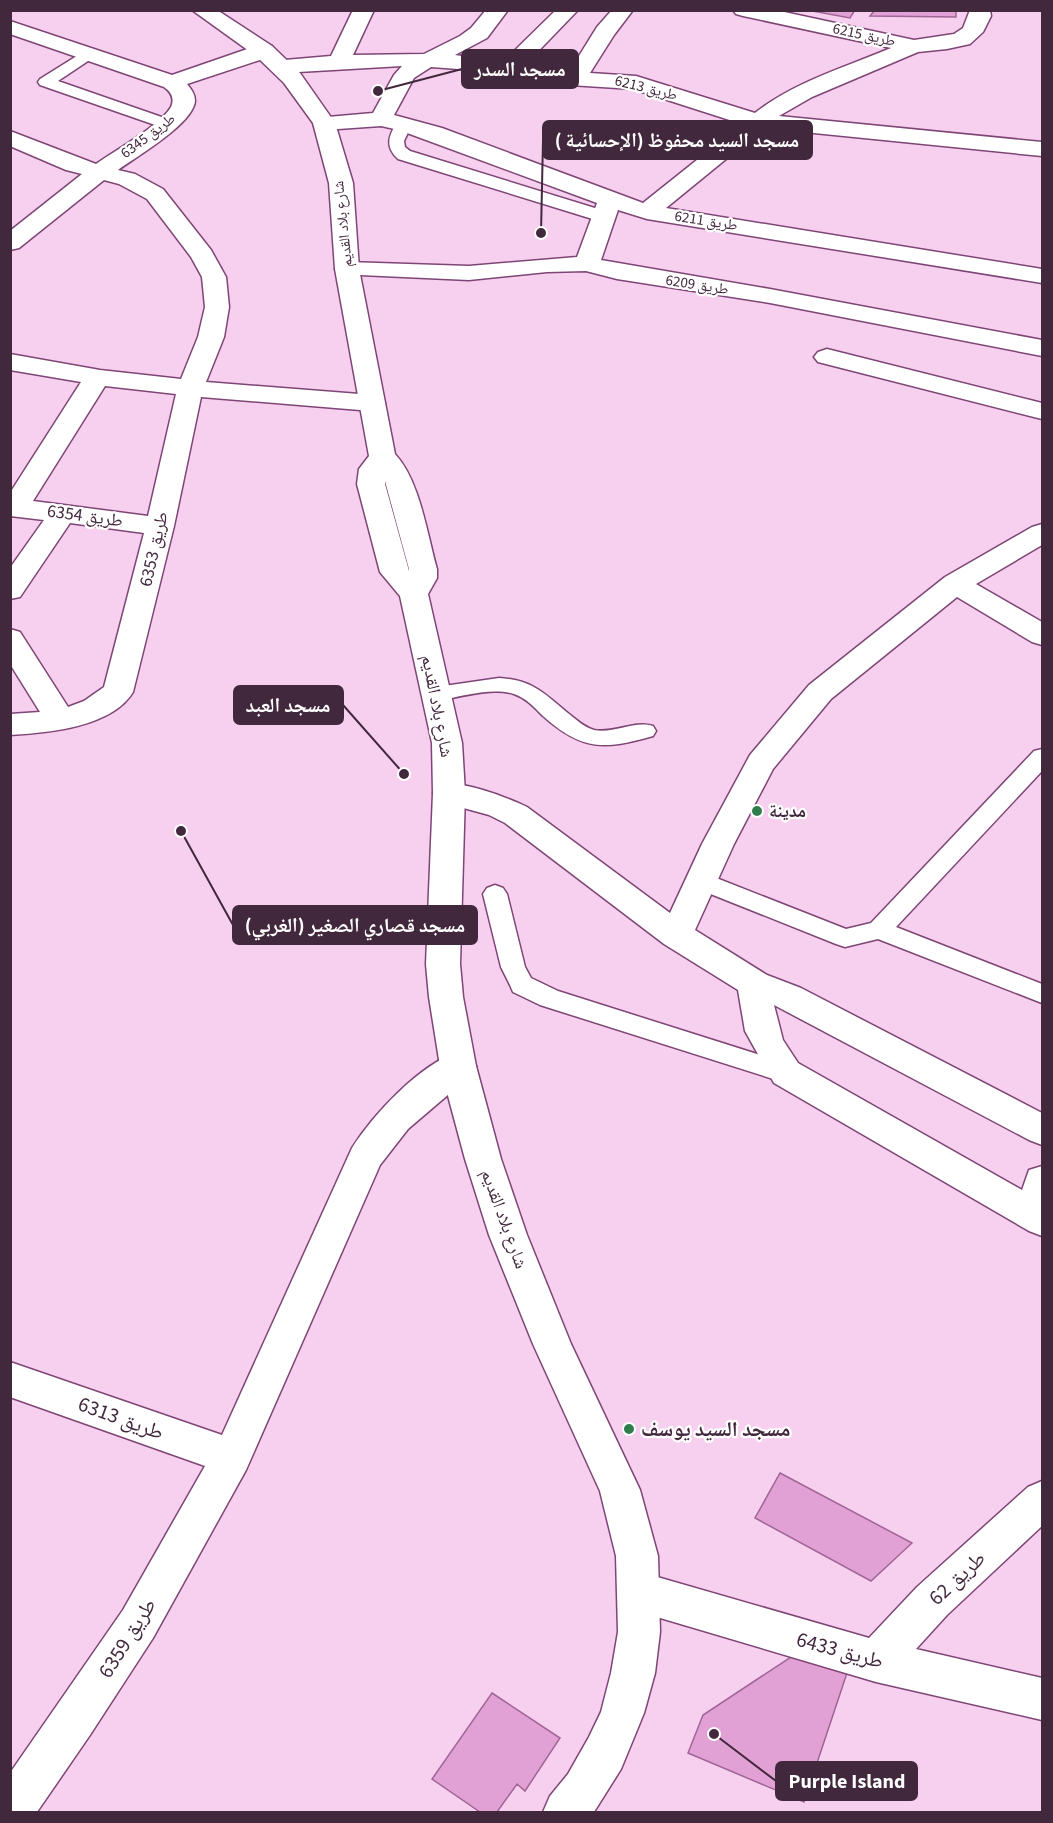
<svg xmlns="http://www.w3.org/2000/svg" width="1053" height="1823" font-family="'Source Sans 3','Noto Naskh Arabic',sans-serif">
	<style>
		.building { fill: #e1a1d5; stroke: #a06596; stroke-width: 1.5 }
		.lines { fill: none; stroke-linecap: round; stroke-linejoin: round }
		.service-casing { stroke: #7e4575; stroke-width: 3 }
		.minor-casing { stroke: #7e4575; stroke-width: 3 }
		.tertiary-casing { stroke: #7e4575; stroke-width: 3 }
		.service { fill: #fff; fill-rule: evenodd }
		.minor { fill: #fff; fill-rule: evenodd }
		.tertiary { fill: #fff; fill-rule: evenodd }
		.poi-dot { fill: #2f7d4c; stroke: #fff; stroke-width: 2 }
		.labels { text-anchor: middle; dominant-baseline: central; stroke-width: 4.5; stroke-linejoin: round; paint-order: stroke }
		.far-street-label { font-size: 15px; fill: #42283d; stroke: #fff }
		.street-label { font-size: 18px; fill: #42283d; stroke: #fff }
		.poi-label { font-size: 18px; font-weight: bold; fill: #42283d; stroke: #fff; text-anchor: start }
		.near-street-label { font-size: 21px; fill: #42283d; stroke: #fff }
		.near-poi-label { font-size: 21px; font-weight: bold; fill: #42283d; stroke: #fff; text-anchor: start }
		.leader { fill: none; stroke: #42283d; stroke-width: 2 }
		.callout-dot { fill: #42283d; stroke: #fff; stroke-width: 2 }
		.callout { fill: #42283d; stroke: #42283d; stroke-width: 2 }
		.callout-label { font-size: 20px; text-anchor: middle; font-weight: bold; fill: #fff }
	</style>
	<rect width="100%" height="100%" fill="#f7d0ef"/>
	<path class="building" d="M807,10H855L850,18Z
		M875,10H956V17L870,16Z
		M780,1473L912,1543L871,1581L755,1518Z
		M800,1651L848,1670L804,1802L688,1753L703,1715Z
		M492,1693L560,1738L525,1791L517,1784L497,1812H480L432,1779Z"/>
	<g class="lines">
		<defs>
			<path id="service" d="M88,49L96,54L94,57L58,81L173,121L175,124L173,127H161L40,85L38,82L40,79Z
				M404,119L412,124L404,141L405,147L410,151L611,213L614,217L611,221H599L398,159C384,146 389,135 398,121Z
				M499,678C536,680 547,697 574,718C580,723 587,728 594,730C614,734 634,720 653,726L656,731L653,736C604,750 582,751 543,716C535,708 526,698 514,694C491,687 460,697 437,701L429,699L426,694L429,689L437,687Z
				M1042,749V771L896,927L1042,984V1003L878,939L845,947L836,944L693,887L689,881L693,875L701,872L846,929L871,923L1034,751Z
				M495,885L503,888L507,894L525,967L531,978L558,991L795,1066L799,1073L795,1080L786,1083L540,1005L513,992L510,985L501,967L483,894L487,888Z"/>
			<path id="minor" d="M353,10H374L353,55L424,54L460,36L471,28L486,10H508L487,38L455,55L503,62L556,10H578L524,66L569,72L597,27L612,10H633L614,35L590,73L636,76L755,113C794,82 846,67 891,48L743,16L736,14L733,10H775L914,40L954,34L963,28L970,10H990L991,16L983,32L970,44L947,49L918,52L812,97L779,116L1042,142V156L764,128L666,208L1042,269V283L647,219L618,210L601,260L770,289L1042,340V356L770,303L617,279L586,271L547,272L469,280L338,274L335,269L338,264L347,262L469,266L577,257L597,203L399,130L381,126L324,130L316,128L313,123L316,118L373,113L394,75L402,66L281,73L273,71L270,66L273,61L331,56ZM431,67L472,70L554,84L633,89L742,124L643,203L442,128L394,115L414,78Z
				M10,21L172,75L256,46L264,45L272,46L275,51L272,56L187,84C191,89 195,94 195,101C193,124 136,157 118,170L135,174L163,189L211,250L226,277L229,307L224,337L206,382L372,395L381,397L385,403L381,409L372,411L201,397L174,526L133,692C112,727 48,733 10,735V714L40,712L10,664V629L20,632L68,707L84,701L104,687L144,533L70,523L20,597L10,599V568L44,520L10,516V493L81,382L10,370V354L100,370L181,379L198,337L205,307L202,277L191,257L147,199L119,184L104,180L19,248L10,250V231L82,174L66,170L10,146V131L96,164C114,151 161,125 171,107C175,98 171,92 164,87L10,34ZM105,386L176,394L148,516L33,501Z
				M827,349L1042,403V419L818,362L814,357L818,352Z
				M1042,524V545L976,584L1042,622V645L1032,642L957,597L831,699L773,769L734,844L695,930L767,975L801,988L1042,1113V1145L1029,1140L774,1005L783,1040L798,1063L1022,1190L1029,1170L1042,1166V1236L1029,1231L774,1083L745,1031L738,990L664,944L505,823L489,815L438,801L433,793L438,785C460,779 506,797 527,807L670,913L702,844L750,755L809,685L945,577L1032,527Z
				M458,1052L470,1056L476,1066L470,1076L408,1129L380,1165L246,1470L153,1638L90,1735L37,1812H10V1773L123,1610L205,1466L10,1397V1362L222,1435L352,1148C373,1115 420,1064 458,1052Z
				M1042,1481V1526L947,1615L916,1649L1042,1678V1720L876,1682L640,1612L625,1606L619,1592L625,1578L640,1572L869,1638L917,1587L1028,1487Z"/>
			<path id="tertiary" d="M192,10H217L272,46L300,73L335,123L353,183L359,269L395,454C420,481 427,534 437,569V578L428,594L462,743L465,793L460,964L463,997L476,1066L501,1159L527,1235L571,1344L640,1490L658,1556L660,1632L655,1673L644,1713L621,1769L594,1812H543L550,1796L568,1774L589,1737L601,1712L611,1673L618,1632L616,1556L600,1491L533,1344L489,1235L465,1159L440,1066L429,997L426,964L433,793L432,743L400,596L380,572L357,484L359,469L369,456L335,269L329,183L313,123L284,83L256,56ZM385,481L409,569V571L385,484Z"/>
		</defs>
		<use href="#service" class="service-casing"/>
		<use href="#minor" class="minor-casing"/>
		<use href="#tertiary" class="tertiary-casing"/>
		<use href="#service" class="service"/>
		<use href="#minor" class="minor"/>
		<use href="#tertiary" class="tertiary"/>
	</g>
	<g class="poi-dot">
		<circle cx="757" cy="811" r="6"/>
		<circle cx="629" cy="1429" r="6"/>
	</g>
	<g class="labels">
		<g class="far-street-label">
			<text transform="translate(864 35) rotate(12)">طريق 6215</text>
			<text transform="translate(646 88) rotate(14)">طريق 6213</text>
			<text transform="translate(148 136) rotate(-37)">طريق 6345</text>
			<text transform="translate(706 221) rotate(9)">طريق 6211</text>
			<text transform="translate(343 224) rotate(-96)">شارع بلاد القديم</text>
			<text transform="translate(697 285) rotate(9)">طريق 6209</text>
		</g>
		<g class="street-label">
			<text transform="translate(85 516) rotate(8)">طريق 6354</text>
			<text transform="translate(154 549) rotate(-77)">طريق 6353</text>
			<text transform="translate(437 706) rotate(79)">شارع بلاد القديم</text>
			<text transform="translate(504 1219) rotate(70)">شارع بلاد القديم</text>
		</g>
		<g class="poi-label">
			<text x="769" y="811">مدينة</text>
		</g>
		<g class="near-street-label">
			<text transform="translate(121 1418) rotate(20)">طريق 6313</text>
			<text transform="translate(957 1578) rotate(-43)">طريق 62</text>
			<text transform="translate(127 1638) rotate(-58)">طريق 6359</text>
			<text transform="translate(840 1650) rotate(15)">طريق 6433</text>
		</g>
		<g class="near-poi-label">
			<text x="641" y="1429">مسجد السيد يوسف</text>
		</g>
	</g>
	<path class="leader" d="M378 91L462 69M541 233L543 140M404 774L343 705M181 831L233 925M714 1734L776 1781"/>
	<g class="callout-dot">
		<circle cx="378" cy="91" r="6"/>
		<circle cx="541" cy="233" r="6"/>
		<circle cx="404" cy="774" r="6"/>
		<circle cx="181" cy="831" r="6"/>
		<circle cx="714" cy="1734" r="6"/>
	</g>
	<g class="callout">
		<rect x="462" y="50" width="116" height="38" rx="6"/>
		<rect x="543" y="121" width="269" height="38" rx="6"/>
		<rect x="234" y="686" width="109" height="38" rx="6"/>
		<rect x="233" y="906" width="244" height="38" rx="6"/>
		<rect x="776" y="1762" width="141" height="38" rx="6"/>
	</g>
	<g class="callout-label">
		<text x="520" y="76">مسجد السدر</text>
		<text x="677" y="147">مسجد السيد محفوظ (الإحسائية )</text>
		<text x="288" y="712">مسجد العبد</text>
		<text x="355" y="932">مسجد قصاري الصغير (الغربي)</text>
		<text x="847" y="1788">Purple Island</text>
	</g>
	<rect width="1053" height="1823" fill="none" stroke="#42283d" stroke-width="24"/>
</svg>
